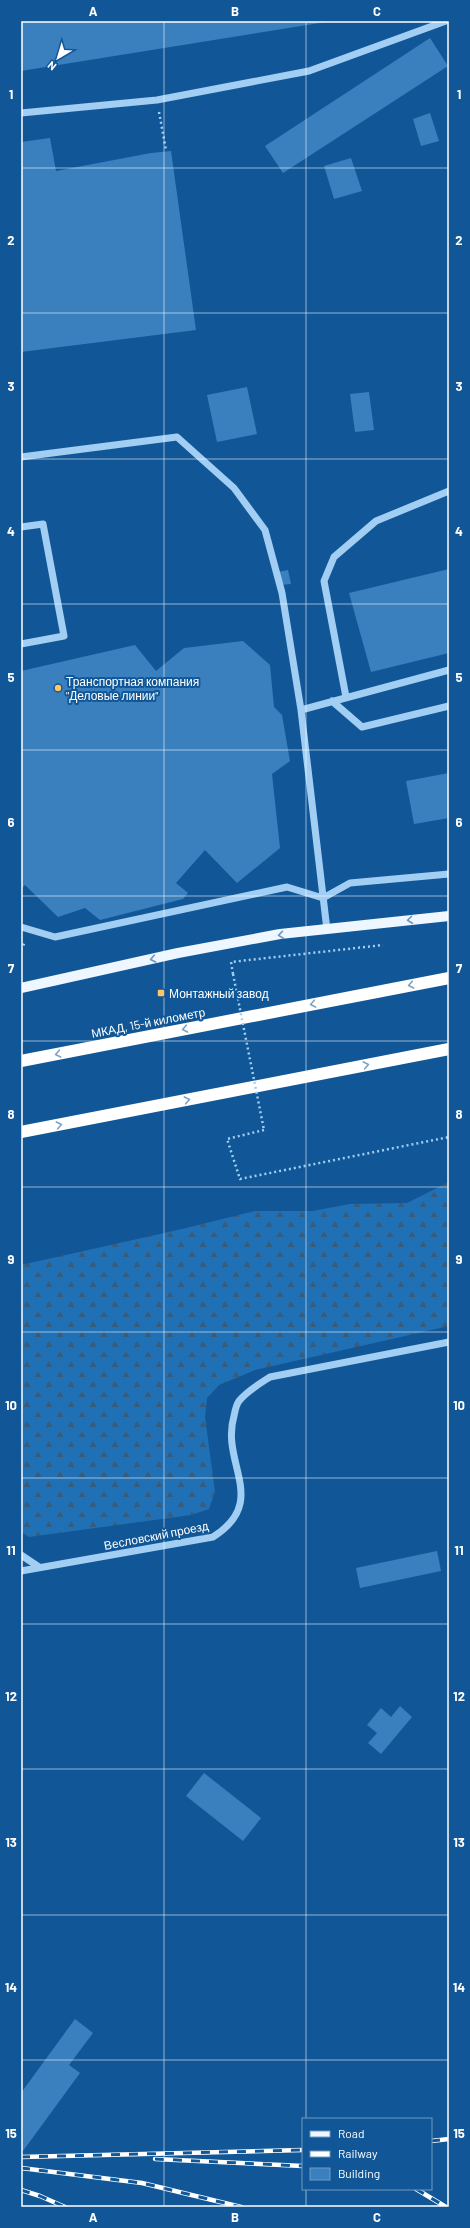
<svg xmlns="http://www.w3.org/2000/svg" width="470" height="2228" font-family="Barlow,sans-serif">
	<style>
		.forest { fill: url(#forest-firs) }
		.building { fill: #3a80bf }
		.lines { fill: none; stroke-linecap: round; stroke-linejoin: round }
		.path { stroke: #a2cef4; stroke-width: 2.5; stroke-dasharray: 2 3; stroke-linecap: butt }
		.minor { stroke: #a2cef4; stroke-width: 7 }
		.major { stroke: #eef6ff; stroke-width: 10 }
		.highway { stroke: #fff; stroke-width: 12 }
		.rail-casing { stroke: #fff; stroke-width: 4.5 }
		.rail { stroke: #115797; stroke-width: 3; stroke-dasharray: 9; stroke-linecap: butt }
		.path-bridge { stroke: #a2cef4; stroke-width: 2.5; stroke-dasharray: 2 3; stroke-linecap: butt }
		.oneway { stroke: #6997c1 }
		.oneway2 { stroke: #7ca3c6 }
		.grid { fill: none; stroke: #fff; stroke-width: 1; stroke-opacity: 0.55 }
		.poi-dot { fill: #ffc564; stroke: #115797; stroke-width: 1.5 }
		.labels { text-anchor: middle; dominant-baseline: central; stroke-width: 4; stroke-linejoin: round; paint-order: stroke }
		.poi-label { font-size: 12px; fill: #fff; stroke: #115797; text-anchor: start }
		.street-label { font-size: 12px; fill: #fff; stroke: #115797 }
		.neatline { fill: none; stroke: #fff; stroke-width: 1.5 }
		.grid-label { font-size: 13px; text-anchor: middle; font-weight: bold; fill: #fff }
	</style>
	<defs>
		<pattern id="forest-firs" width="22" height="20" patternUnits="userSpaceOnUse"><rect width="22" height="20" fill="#2070b5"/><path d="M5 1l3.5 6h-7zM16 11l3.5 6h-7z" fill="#385c7b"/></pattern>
	</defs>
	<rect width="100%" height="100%" fill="#115797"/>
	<path class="forest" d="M449,1182V1326L255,1370L219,1385L207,1398L205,1417L215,1492L209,1509L191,1515L29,1537L21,1532V1265L182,1229L255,1211H313L350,1204L407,1203Z"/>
	<path class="building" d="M21,21H326V22L21,71Z
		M430,38L448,66L283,173L265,146Z
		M430,113L439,141L421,146L413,119Z
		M50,138L56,171L151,153L171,151L196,330L21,352V142Z
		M351,158L362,191L334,199L324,166Z
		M247,387L257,434L217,442L207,395Z
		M369,392L374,430L355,432L350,394Z
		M449,569V653L371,672L349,593Z
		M288,570L291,584L280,585L278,572Z
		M243,641L270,665L274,707L282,715L290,761L272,774L280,848L237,883L205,850L176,883L188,893L183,899L100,920L85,908L58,917L25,885L21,889V671L135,645L156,671L184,648Z
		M449,773V818L414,824L406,781Z
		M437,1551L441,1571L360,1588L356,1568Z
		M400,1706L412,1717L381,1754L368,1743L377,1733L367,1725L381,1708L391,1717Z
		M204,1773L261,1818L243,1841L186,1796Z
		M75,2019L93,2033L69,2065L80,2073L23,2151L21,2150V2093Z"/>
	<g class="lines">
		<path class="path" d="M159,112L166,150
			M21,950L25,942
			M233,974L231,962L383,945
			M264,1130L227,1139L240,1179L449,1137"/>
		<path class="minor" d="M21,113L157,100L309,71L446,21
			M21,457L177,437L234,488L265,530L282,593L301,710L327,930
			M21,527L43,524L64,636L21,644
			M346,697L324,581L334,557L376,521L449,491
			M332,701L362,727L449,706
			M301,710L449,670
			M21,927L55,937L287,887L323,898L350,883L449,874
			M21,1555L39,1567
			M21,1571L213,1537C270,1501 220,1463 234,1416C235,1411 236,1405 239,1401C247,1391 259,1384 270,1377L449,1342"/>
		<path class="major" d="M21,988L178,953L280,934L449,916"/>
		<path class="highway" d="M21,1061L449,978
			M21,1132L449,1049"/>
		<defs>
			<path id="rail" d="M431,2141L449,2139
				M21,2157L303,2150
				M155,2159L303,2166
				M21,2168L142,2183L241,2207
				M416,2189L446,2207
				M21,2190L40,2196L65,2207"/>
		</defs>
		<use href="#rail" class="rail-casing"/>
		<use href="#rail" class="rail"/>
		<path class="path-bridge" d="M233,974L264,1130"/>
	</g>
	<defs><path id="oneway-chevron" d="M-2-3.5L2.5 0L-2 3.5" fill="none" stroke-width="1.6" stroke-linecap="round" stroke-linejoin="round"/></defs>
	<g class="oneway">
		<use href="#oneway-chevron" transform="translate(410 920) rotate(173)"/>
		<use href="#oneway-chevron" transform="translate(281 935) rotate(172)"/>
		<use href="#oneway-chevron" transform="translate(153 959) rotate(168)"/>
	</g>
	<g class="oneway2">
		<use href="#oneway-chevron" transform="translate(411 985) rotate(169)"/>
		<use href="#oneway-chevron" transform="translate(313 1004) rotate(169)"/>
		<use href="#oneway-chevron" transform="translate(185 1029) rotate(169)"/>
		<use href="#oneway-chevron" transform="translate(58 1054) rotate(169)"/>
		<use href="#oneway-chevron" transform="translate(366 1065) rotate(-11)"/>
		<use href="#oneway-chevron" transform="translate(187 1100) rotate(-11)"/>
		<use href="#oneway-chevron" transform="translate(59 1125) rotate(-11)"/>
	</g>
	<path class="grid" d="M164,21V2207M306,21V2119M21,168H449M21,313H449M21,459H449M21,604H449M21,750H449M21,896H449M21,1041H449M21,1187H449M21,1332H449M21,1478H449M21,1624H449M21,1769H449M21,1915H449M21,2060H449M306,2189V2207"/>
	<g class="poi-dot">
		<circle cx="58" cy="688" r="4"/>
		<rect x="157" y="989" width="8" height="8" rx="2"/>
	</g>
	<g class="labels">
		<g class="poi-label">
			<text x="66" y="681">Транспортная компания<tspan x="66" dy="14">"Деловые линии"</tspan></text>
			<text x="169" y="993">Монтажный завод</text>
		</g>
		<g class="street-label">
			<text transform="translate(148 1022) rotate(-11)">МКАД, 15-й километр</text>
			<text transform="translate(156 1535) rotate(-11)">Весловский проезд</text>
		</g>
	</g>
	<rect width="470" height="2228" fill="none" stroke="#115797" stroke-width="44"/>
	<rect x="302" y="2118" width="130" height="72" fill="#115797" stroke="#709ac1"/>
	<rect x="310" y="2131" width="20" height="6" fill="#eef6ff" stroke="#709ac1"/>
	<text x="338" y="2138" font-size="12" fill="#ffffff">Road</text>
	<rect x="310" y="2151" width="20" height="6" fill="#ffffff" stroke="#709ac1"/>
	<text x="338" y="2158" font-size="12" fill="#ffffff">Railway</text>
	<rect x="310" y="2168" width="20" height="12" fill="#3a80bf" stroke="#709ac1"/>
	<text x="338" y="2178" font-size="12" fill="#ffffff">Building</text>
	<g transform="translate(58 58) rotate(218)" stroke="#115797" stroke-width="3" paint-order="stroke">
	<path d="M0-3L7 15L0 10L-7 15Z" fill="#ffffff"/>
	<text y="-6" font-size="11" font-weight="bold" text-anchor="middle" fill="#ffffff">N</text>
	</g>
	<rect x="22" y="22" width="426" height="2184" class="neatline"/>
	<g class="grid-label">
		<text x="93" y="16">A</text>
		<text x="235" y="16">B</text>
		<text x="377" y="16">C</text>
		<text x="11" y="99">1</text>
		<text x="459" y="99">1</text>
		<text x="11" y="245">2</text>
		<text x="459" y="245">2</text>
		<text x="11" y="391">3</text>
		<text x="459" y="391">3</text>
		<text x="11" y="536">4</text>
		<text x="459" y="536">4</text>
		<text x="11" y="682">5</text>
		<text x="459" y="682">5</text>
		<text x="11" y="827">6</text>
		<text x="459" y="827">6</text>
		<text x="11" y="973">7</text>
		<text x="459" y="973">7</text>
		<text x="11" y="1119">8</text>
		<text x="459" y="1119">8</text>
		<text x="11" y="1264">9</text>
		<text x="459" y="1264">9</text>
		<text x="11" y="1410">10</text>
		<text x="459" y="1410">10</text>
		<text x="11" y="1555">11</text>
		<text x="459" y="1555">11</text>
		<text x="11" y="1701">12</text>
		<text x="459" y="1701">12</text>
		<text x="11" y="1847">13</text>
		<text x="459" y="1847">13</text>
		<text x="11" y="1992">14</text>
		<text x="459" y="1992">14</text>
		<text x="11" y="2138">15</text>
		<text x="459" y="2138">15</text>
		<text x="93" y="2222">A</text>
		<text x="235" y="2222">B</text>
		<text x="377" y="2222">C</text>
	</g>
</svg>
